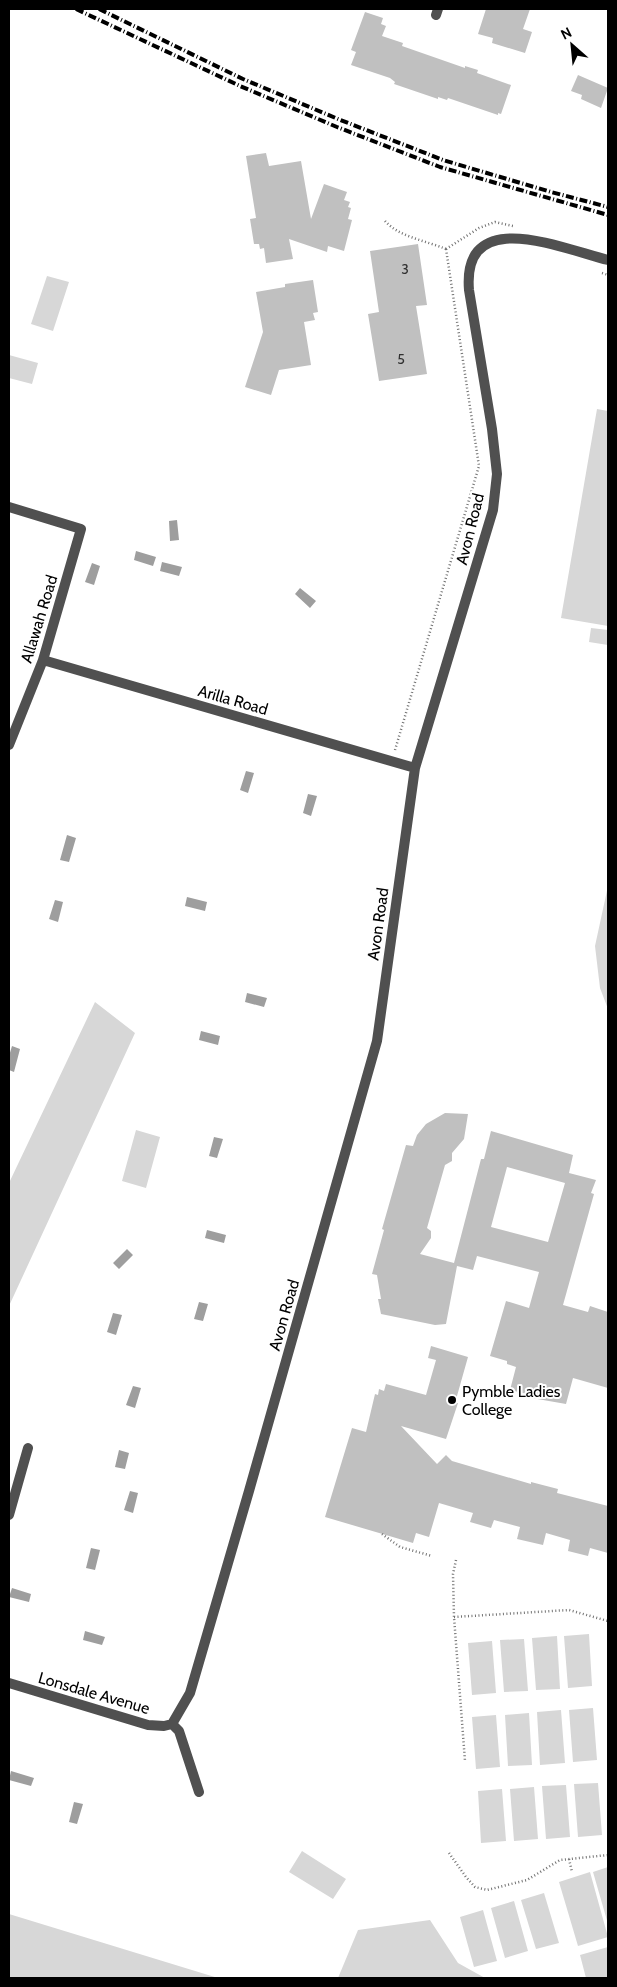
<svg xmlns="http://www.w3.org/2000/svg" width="617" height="1987" font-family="Cabin,sans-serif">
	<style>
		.green { fill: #d7d7d7 }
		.water { fill: #9e9e9e }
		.building { fill: #c0c0c0; fill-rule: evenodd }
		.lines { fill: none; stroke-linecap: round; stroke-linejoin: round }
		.path { stroke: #727272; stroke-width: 2.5; stroke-dasharray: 1 2.5; stroke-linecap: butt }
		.minor { stroke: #505050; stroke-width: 10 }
		.rail { stroke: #000; stroke-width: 4; stroke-dasharray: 8 2.5 1 2.5; stroke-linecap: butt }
		.poi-dot { fill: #000; stroke: #fff; stroke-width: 2 }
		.labels { text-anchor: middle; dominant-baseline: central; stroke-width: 4; stroke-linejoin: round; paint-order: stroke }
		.number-label { font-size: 14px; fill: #303030 }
		.street-label { font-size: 16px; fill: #000; stroke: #fff }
		.poi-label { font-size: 16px; fill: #000; stroke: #fff; text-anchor: start }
	</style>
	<rect width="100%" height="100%" fill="#fff"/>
	<path class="green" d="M47,276L69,282L53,331L31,324Z
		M9,355L38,363L32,384L9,378Z
		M597,409L608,411V626L561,618Z
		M591,628L608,630V645L589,642Z
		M608,886V1009L600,988L595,946Z
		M95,1002L135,1033L9,1306V1183Z
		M136,1130L160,1137L146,1188L122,1181Z
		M589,1634L592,1686L568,1688L564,1636Z
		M557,1636L560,1689L536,1690L532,1638Z
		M524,1639L528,1691L504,1692L500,1640Z
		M492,1641L496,1693L472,1695L468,1643Z
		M593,1708L597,1760L573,1762L569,1710Z
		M561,1710L565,1763L540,1765L537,1712Z
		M529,1713L532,1765L508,1766L505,1715Z
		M496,1715L500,1767L476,1769L472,1717Z
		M598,1783L602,1835L578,1837L574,1784Z
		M566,1785L570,1837L546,1839L542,1786Z
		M534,1787L538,1839L514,1841L510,1789Z
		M502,1789L506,1841L481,1843L478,1791Z
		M302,1851L346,1879L333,1899L289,1872Z
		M608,1867V1924L593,1872Z
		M590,1872L608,1937L578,1946L559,1882Z
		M544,1893L559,1943L536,1949L521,1900Z
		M514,1901L528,1951L505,1958L491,1908Z
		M483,1910L497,1961L474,1967L460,1917Z
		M9,1914L218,1978H9Z
		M430,1920L458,1963L485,1978H338L358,1930Z
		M608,1947V1978H586L580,1955Z"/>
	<path class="water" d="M177,520L179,540L170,541L169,521Z
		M136,551L156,557L153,566L134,560Z
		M162,562L182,567L179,576L160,571Z
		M92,563L100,566L94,585L85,582Z
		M300,588L316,601L310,608L295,594Z
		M246,771L254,773L248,793L240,790Z
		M308,794L317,796L311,816L303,813Z
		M67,835L76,838L69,862L60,860Z
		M187,897L207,902L205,911L185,906Z
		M55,900L63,902L58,922L49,919Z
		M247,993L267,998L264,1007L245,1002Z
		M201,1031L220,1036L218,1045L199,1040Z
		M12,1046L20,1049L14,1072L9,1070V1056Z
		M214,1137L223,1139L217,1158L209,1156Z
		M207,1230L226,1235L224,1243L205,1238Z
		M127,1249L133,1255L119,1269L113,1263Z
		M199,1302L208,1304L203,1321L194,1319Z
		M113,1313L122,1315L116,1335L107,1332Z
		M133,1386L141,1388L135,1408L126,1405Z
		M119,1450L129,1453L125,1469L115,1467Z
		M130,1491L138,1493L133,1513L124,1510Z
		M91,1548L100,1550L95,1570L86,1568Z
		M12,1588L31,1594L29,1602L9,1597Z
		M85,1631L105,1637L102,1645L83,1640Z
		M11,1771L34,1778L31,1786L9,1780Z
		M74,1802L83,1804L77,1824L69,1822Z"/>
	<path class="building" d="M486,9H530L523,29L532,32L525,53L492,43L493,38L478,34Z
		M365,12L383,18L381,24L386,26L382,36L403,43L402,46L465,68V66L478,70L477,73L511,85L501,114L498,113V115L448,98L447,100L438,97V99L394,84L395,82L390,78L351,65L356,52L351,50Z
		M578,75L608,88L601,108L581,99L582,95L571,91Z
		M266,153L269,166L301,161L311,219L324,184L347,192L344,200L350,202L348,207L351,208L348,219L352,220L344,251L328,246L327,252L289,239L293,259L266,263L264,248L260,249L259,244H254L250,219L256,218L246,156Z
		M418,244L427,305L416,306L427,374L379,381L368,314L379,312L370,251Z
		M313,280L318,312L313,313L315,320L304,322L311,365L279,370L271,395L245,387L263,332L256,292L285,287V284Z
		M445,1113L468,1114L464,1139L452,1153V1161L445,1165L427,1228L431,1231V1238L420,1254L454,1263L481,1159H484L491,1131L573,1155L569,1173L596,1180L591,1193L594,1194L563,1305L588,1312L590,1306L608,1312V1388L573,1378L566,1404L526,1397L527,1394L510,1390L516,1367L507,1364V1361L490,1356L506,1301L529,1308L539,1272L477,1256L473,1270L457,1266L446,1324L435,1325L381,1314L378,1299H381L377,1275L372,1274L384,1230L382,1229L406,1145L413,1146L417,1135L426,1124ZM507,1167L565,1183L548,1242L491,1227Z
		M431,1346L468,1357L455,1403H458L446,1439L401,1426L437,1464L446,1455L452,1461L531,1484V1482L558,1489L557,1493L608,1506V1553L590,1548L588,1556L568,1551L570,1540L546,1533L543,1545L517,1539L520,1527L494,1520L491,1528L470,1522L473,1513L439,1503L429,1537L416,1533L413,1543L325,1517L352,1428L366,1432L375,1394L378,1395L379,1389L384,1391L386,1384L426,1395L436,1360L428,1358Z"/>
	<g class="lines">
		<path class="path" d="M385,221C399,237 427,241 446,249
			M446,249L479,228L495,222L513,226
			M602,273L608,275
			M395,750L479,466L446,249
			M382,1534L400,1547L432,1556
			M456,1560L453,1574L454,1617L465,1761
			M454,1617L569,1610L608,1621
			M449,1853L466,1877L475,1887L487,1890L527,1880L560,1860L608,1855
			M569,1859L572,1872"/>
		<path class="minor" d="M436,15L438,9
			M9,507L81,529L43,660L9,745
			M43,660L415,768
			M9,1515L28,1448
			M9,1683L148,1725L164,1726L172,1724
			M172,1724L190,1693L249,1491L377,1041L415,768L493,510L497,474L492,429L469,290C462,204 563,249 608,260
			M172,1724L179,1731L199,1792"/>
		<path class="rail" d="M76,9L240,86L337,127L440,167L608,215
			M99,9L243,79L338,119L443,160L551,192L608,207"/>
	</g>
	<circle class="poi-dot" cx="452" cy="1400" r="5"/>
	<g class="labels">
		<g class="number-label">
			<text x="405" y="269">3</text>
			<text x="401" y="359">5</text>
		</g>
		<g class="street-label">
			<text transform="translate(470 529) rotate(-76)">Avon Road</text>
			<text transform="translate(39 619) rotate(-73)">Allawah Road</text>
			<text transform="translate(233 700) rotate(16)">Arilla Road</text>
			<text transform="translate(378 924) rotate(-82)">Avon Road</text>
			<text transform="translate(284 1315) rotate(-74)">Avon Road</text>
			<text transform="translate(94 1693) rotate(16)">Lonsdale Avenue</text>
		</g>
		<g class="poi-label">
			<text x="462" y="1391">Pymble Ladies<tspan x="462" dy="18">College</tspan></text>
		</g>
	</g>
	<rect width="617" height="1987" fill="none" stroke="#000000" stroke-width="20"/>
	<g transform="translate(572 45) rotate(333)" stroke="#ffffff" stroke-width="4" paint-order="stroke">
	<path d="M0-4L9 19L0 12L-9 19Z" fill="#000000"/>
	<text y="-8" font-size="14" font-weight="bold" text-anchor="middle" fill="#000000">N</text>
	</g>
</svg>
